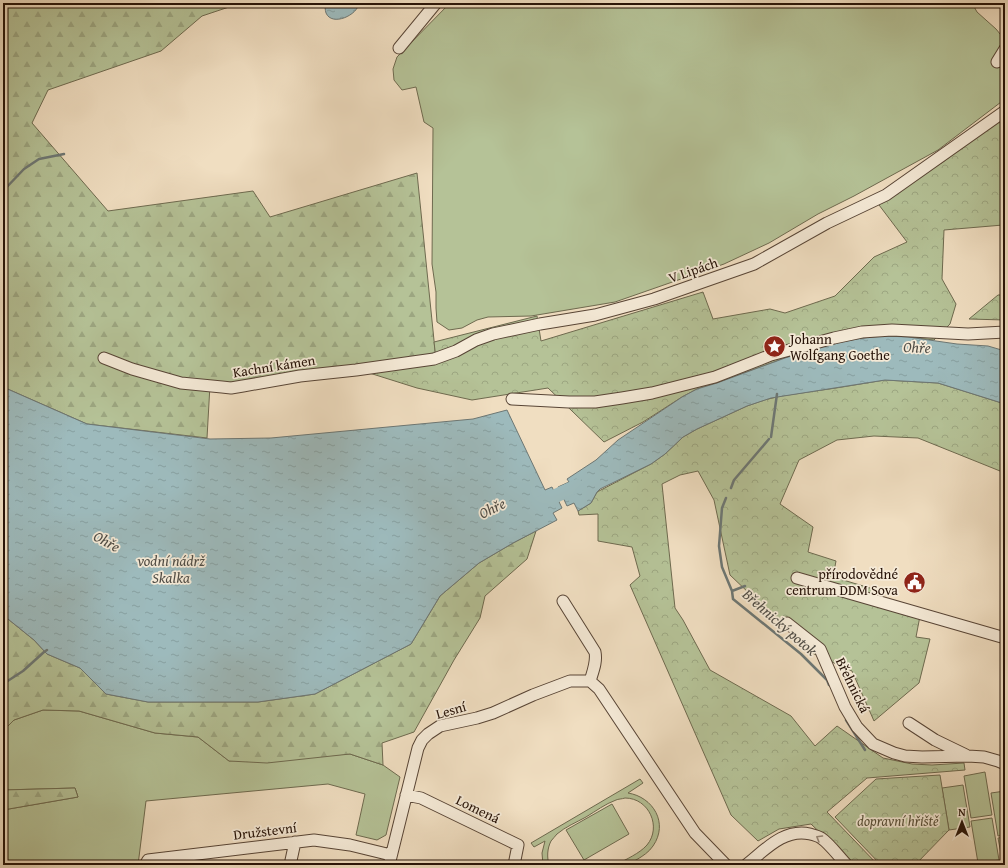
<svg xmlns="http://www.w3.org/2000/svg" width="1008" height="868" font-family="'Gentium Book Plus',serif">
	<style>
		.grass { fill: #b5c297; stroke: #6e6a4f }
		.forest { fill: url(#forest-firs); stroke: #6e6a4f }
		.park { fill: url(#park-crowns); stroke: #6e6a4f }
		.water { fill: url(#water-ripples); stroke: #6d7774 }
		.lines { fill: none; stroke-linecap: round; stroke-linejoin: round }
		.stream { stroke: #6d7774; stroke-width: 2.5 }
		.river { stroke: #9dbabc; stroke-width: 14 }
		.minor-casing { stroke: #584536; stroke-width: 13 }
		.minor { stroke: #f5ead7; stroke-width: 11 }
		.oneway { stroke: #988979 }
		.labels { text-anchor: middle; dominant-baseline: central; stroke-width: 3.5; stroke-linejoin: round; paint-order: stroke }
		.street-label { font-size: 14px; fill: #261207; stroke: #f5ead7 }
		.poi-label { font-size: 14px; fill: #261207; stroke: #f5ead7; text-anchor: start }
		.park-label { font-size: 14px; font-style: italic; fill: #585039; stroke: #f5ead7 }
		.water-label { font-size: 15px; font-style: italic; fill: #504d46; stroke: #f5ead7 }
	</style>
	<defs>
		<pattern id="forest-firs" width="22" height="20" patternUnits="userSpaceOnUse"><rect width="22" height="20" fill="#b5c297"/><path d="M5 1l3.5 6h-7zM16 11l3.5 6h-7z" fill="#9ca681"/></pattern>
		<pattern id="park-crowns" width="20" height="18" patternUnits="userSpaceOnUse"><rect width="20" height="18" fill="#b5c297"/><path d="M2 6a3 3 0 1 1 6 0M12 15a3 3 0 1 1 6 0" fill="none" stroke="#9ca681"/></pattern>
		<pattern id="water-ripples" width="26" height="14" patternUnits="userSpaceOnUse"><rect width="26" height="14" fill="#9dbabc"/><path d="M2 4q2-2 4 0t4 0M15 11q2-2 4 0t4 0" fill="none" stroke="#879fa0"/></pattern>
	</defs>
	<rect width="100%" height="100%" fill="#f0dec1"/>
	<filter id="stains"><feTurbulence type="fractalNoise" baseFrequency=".005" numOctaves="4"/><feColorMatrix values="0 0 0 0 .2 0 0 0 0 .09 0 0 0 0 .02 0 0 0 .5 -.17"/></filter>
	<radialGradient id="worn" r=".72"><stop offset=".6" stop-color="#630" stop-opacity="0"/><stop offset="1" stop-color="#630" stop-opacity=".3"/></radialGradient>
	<path class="grass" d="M450,3H972L977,12L996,29L1005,40V42L1001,50L1005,57V99L938,150L854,196L818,214L769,243L724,264L615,302L531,316L488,317L477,320L462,328L449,330L437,322L436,308V292L432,264L433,128L424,122L416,87L402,90L394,80L393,69L397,57Z
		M43,710L79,711L155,733L198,737L229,761L350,754L383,765L400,777L386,835L377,840L356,835L365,794L328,784L146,801L138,865H3V810L78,797L75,788L3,790V731L14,720Z
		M985,772L992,815L971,818L964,776Z
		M640,779L643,783L628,793C653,797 669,823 653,846C649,852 643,856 636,860C634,861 631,863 628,864C625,866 620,865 616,865C626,859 639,854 647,845C662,827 649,798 625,798C622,799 618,799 616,800C605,804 596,811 586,817C577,822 565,827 557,834C555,836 553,839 551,841C547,849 547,857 549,865H543L542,853L545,841L534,847L531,843Z
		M963,785L970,827L949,830L942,788Z
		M1005,791V835L998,836L991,793Z
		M612,804L629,834L584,860L566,830Z
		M992,818L999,860L978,863L971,821Z
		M1005,837V865H1003L998,838Z"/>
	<path class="forest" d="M3,3H241L202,16L161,51L48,90L32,123L108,211L253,191L270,217L417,173L436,360L241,383L210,385L207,438L87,424L3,387Z
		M536,531L527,559L485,596L480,618L454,660L414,732L382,743L383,765L350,754L267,763L229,761L198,737L155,733L79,711L43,710L14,720L3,731V615L34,640L47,654L80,668L106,694L148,702H258L315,694L411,644L440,596L479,563L513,543Z
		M75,788L78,797L3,810V790Z"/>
	<path class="park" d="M1005,113V216L1003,225L944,230L942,279L956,304L950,324L934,340L908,337H871L835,343L785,358L717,383L697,389L682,397L643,422L604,442L572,411L548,388L472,400L417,388L363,371L436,359L434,342L537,316L541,341L703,292L713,319L770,309L785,313L835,296L874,257L907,242L876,201L943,162Z
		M998,295H1005V320L969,319Z
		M885,380L938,383L1005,404V473L918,438L874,436L837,440L799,460L780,504L813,527L808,552L836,561L833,577L880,591L876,602L920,616L916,637L930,639L919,683L874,721L852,671L812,653L730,575L714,500L698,471L680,475L662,484L675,608L683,620L710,670L791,716L815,746L837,726L883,758L912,764L932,765L964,763L965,770L867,778L827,812L878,865H854L811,824L779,829L758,841L731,815L630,585L640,576L632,547L598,541V514L579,515L578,511L591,503L597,492L651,464L665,454L683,437L697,429L747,406L764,400L781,396L836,388Z
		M940,775L949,830L915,865H881L835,817L876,779Z"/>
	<path class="water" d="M325,3H359C358,15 332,27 326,13C325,10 325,6 325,3Z
		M887,336L908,337L957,344L988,346L1005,351V404L938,383L885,380L771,398L747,406L697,429L683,437L665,454L651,464L600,489L597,492L591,503L578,511L574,503L567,506L558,487L569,482L567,479L596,460L618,440L682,397L697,389L717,383L785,358L811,350L835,343L857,339L871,337Z
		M3,387L87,424L210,439L271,438L473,419L507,410L545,490L552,487L562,508L553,513L557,520L513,543L479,563L440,596L411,644L315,694L258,702H148L106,694L80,668L47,654L34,640L3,615Z"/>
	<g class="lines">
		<path class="stream" d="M3,191L24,169L39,159L64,154
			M771,437L777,394
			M731,488L734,480L769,439
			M726,498L722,508L719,546L722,567L732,591L733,599L801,654L827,680L829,685
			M732,591L745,586
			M3,684L23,671L44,652L47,650
			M846,720L865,750"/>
		<path class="river" d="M538,504L577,486"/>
		<defs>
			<path id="minor" d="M399,48L436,3
				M997,62L1005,49
				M104,358L132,369L181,383L222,387L231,388L243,386L300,376L356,370L434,359L456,351L476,340L493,334L540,324L595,315L654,299L754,264L827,223L886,195L1005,111
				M512,399L569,402H595L622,398L652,393L715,377L771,355L834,338L862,332L892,330L968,334L1005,332
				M797,578L1005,638
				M563,601L595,652C597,662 593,671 590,681
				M787,623L820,649L845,707L857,727L873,744L894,753L905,756L922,757L968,756L984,757L998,761L1005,764
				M909,723L935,740L966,755
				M406,795L421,798L518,845L514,865
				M145,865L148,860L314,840L350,845L391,855
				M290,865L295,842
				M389,865L418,748L422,740L428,734L440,726L477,718L493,713L533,695L570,681H590L599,689L695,833L726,865
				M746,865C765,850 784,828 810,834C814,835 818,836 821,838C829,843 840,858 847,865"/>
		</defs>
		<use href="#minor" class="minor-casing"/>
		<use href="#minor" class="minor"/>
	</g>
	<defs><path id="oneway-chevron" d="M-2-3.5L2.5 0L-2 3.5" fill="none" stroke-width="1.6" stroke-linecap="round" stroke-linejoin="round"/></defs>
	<use class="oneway" href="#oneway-chevron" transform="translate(819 838) rotate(-149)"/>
	<defs>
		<symbol id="sight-disc" viewBox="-11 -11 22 22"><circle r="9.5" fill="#8f2418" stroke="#f5ead7"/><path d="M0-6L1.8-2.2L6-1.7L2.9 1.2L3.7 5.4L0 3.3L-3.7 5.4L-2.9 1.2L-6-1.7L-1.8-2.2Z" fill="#fff"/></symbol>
		<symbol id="civic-disc" viewBox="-11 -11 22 22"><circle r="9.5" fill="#8f2418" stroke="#f5ead7"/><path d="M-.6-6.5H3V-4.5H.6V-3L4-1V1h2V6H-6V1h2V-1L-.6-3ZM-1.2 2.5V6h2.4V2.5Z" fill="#fff"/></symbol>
	</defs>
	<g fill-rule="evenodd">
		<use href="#sight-disc" x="762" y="334" width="25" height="25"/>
		<use href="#civic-disc" x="902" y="570" width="25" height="25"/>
	</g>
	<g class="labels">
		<g class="street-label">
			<text transform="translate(693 270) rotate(-19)">V Lipách</text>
			<text transform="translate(274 366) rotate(-9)">Kachní kámen</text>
			<text transform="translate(853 685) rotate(64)">Břehnická</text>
			<text transform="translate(451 710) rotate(-16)">Lesní</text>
			<text transform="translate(478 809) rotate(26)">Lomená</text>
			<text transform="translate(265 831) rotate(-7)">Družstevní</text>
		</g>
		<g class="poi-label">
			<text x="790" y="339">Johann<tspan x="790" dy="16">Wolfgang Goethe</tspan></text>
			<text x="898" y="574" text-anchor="end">přírodovědné<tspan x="898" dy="16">centrum DDM Sova</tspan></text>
		</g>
		<g class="park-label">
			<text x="898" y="821">dopravní hřiště</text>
		</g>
		<g class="water-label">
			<text transform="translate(917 347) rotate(2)">Ohře</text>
			<text transform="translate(492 508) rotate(-26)">Ohře</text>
			<text transform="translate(107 541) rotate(29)">Ohře</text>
			<text x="171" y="560">vodní nádrž<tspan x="171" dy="17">Skalka</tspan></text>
			<text transform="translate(780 622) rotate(41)">Břehnický potok</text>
		</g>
	</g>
	<rect width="1008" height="868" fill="none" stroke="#f0dec1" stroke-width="16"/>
	<rect x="4" y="4" width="1000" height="860" fill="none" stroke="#261207" stroke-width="2"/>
	<rect x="8" y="8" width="992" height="852" fill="none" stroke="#261207"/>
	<g transform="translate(962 822)" stroke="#f5ead7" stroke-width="3" paint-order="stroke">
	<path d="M0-3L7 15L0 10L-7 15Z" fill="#261207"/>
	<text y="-6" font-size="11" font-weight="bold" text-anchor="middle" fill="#261207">N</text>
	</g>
	<rect width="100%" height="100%" filter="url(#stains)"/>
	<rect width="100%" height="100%" fill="url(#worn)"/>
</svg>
